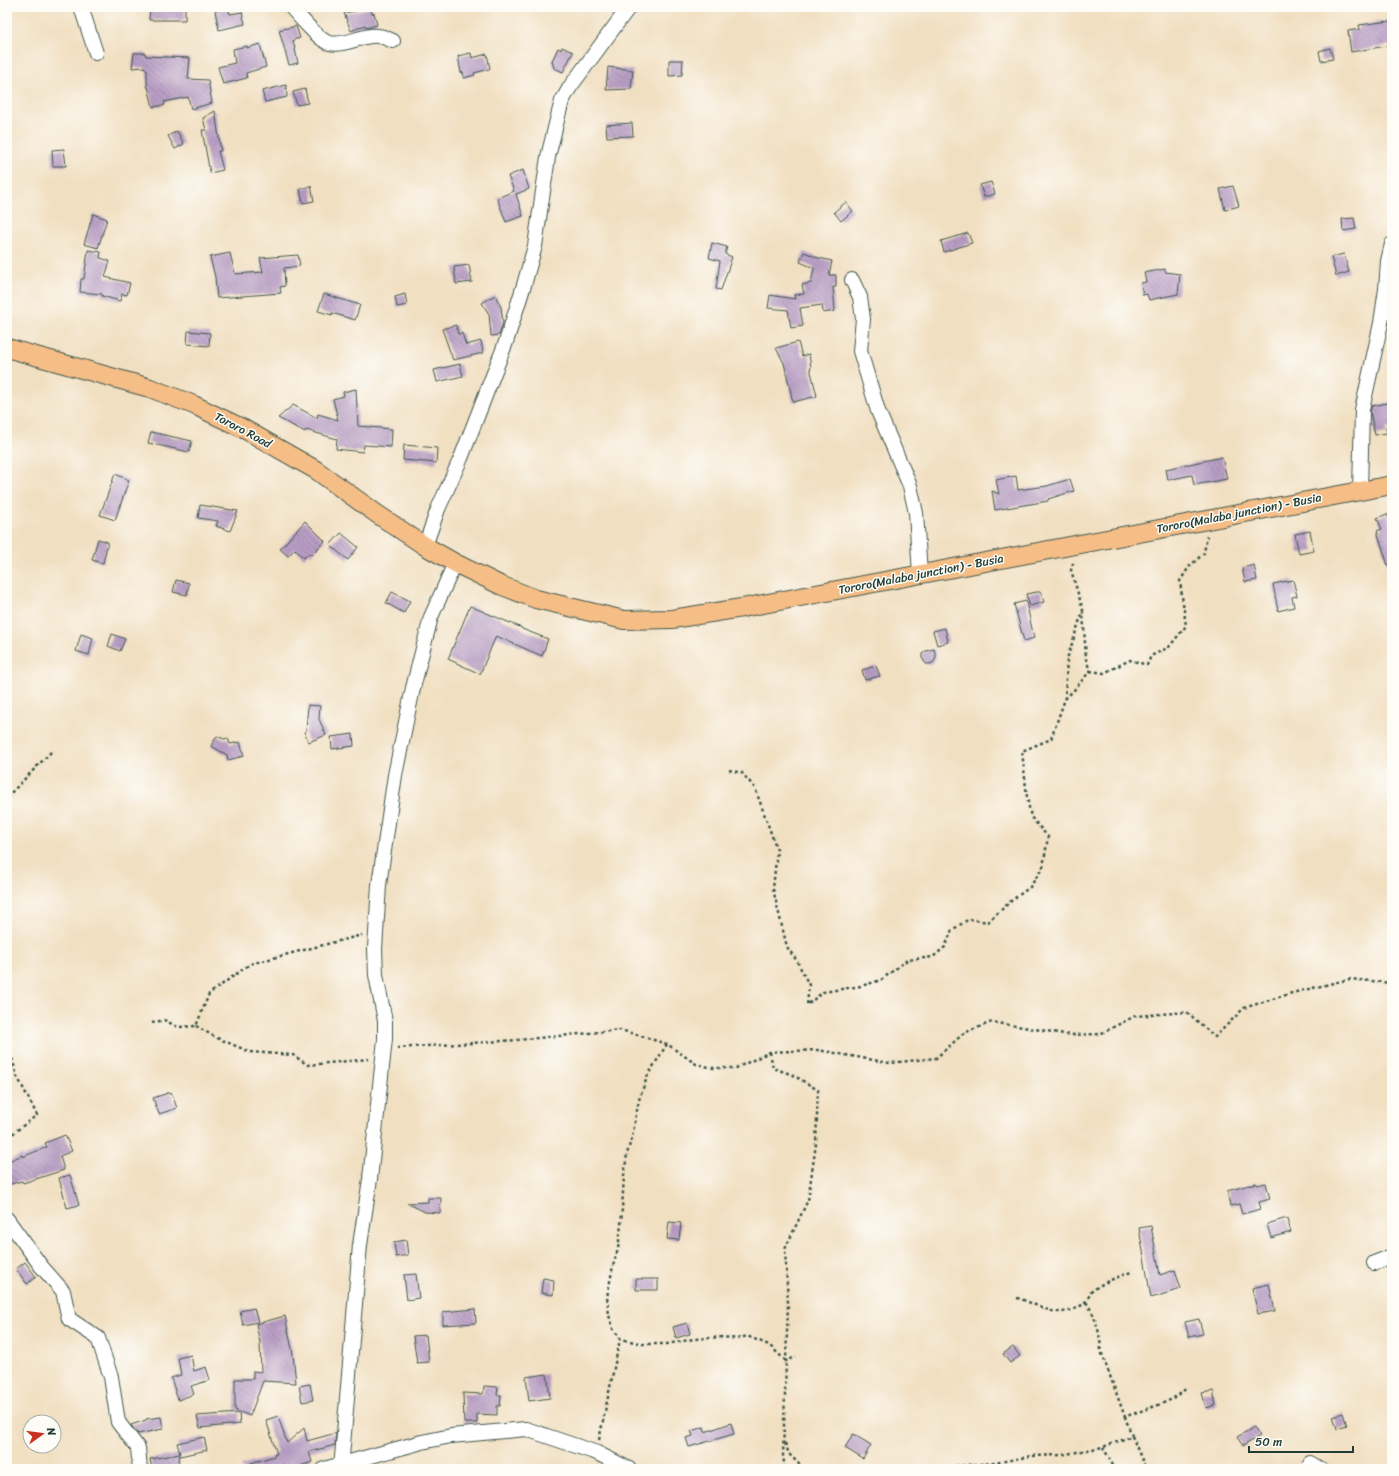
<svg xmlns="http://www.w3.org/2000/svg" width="1399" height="1476" font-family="Sriracha,sans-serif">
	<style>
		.building { fill: url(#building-back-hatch) }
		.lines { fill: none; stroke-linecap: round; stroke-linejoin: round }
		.minor-casing { stroke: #3e5549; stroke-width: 16 }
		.major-casing { stroke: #3e5549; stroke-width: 20 }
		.path { stroke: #3e5549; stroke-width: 2.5; stroke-dasharray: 3 3; stroke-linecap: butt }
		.minor { stroke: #fff; stroke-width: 14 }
		.major { stroke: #f6be87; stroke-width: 18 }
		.labels { text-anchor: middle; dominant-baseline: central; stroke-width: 3; stroke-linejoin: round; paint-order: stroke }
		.street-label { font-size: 12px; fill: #1f3d34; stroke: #fdfcf7 }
	</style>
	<defs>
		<pattern id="building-back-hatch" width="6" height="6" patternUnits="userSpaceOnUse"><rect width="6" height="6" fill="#b89dc4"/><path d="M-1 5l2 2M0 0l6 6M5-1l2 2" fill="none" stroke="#9581a0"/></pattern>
	</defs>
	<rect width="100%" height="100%" fill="#fdfcf7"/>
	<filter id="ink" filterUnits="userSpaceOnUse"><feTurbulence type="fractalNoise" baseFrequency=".025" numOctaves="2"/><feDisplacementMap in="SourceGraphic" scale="8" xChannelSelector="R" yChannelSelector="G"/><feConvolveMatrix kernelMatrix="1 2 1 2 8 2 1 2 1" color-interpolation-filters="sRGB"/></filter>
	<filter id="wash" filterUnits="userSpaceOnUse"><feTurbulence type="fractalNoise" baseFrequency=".012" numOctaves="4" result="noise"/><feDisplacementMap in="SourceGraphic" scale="16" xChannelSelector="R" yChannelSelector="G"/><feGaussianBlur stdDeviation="0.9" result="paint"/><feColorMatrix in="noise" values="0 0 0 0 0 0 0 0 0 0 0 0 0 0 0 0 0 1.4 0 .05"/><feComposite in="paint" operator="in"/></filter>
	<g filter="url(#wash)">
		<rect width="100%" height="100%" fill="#f1dfc1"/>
		<g id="blocks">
			<path class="building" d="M150,7H185V20H149Z
				M228,8L230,14L242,12L245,24L219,30L215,11Z
				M371,8L372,14L374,13L377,25L366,28L365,25L351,31L344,13Z
				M1390,21L1392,45L1351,52L1348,31L1360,29L1359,25Z
				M296,26L300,38L293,40L298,63L289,65L279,30Z
				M260,44L266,67L246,73L247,78L223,84L218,67L235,63L233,49L247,46V48Z
				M562,47L573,52L563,72L554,68L552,61L558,48L561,50Z
				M1330,48L1333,59L1321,61L1319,51Z
				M134,53H145L146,56L190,58L188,79L208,80L212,103L191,109L188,97L164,102L165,105L153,107L148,87H147V70H145V67L132,68Z
				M471,53L472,58L487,54L490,69L474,73L475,75L464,78L463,72L461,73L458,56Z
				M669,60H683L682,75L669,76Z
				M608,67L633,70L631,89L606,90Z
				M286,85L287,97L265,102L262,91Z
				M305,89L308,103L297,105L293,92Z
				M215,111L221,151H218L223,170L210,173L202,130H206L203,118Z
				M632,123L633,136L607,137L606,125Z
				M177,131L184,144L175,149L168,136Z
				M64,149L66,166H53L52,150Z
				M523,170L529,189L516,194L523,216L506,222L497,198L514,191L508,176Z
				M991,182L995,194L984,197L980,185Z
				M311,186L314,201L303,203L300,189Z
				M1233,186L1239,206L1225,210L1220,189Z
				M846,202L853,211L841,221L834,212Z
				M93,214L107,219L98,248L84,244Z
				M1354,218L1356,229L1343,231L1342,219Z
				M968,233L972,243L944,252L941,241Z
				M712,243L727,247L725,254L732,257L721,290L716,289L720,261L709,258Z
				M88,250L101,252L100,258L110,261L105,277L130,283L127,295L122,294L120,301L102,296V294L80,292L81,279H84Z
				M804,252L819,258L832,261L829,275H836V287H833L835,311L823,313L822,305L800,308L803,326L791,328L788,310L768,308L770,295L795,299L794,295L804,294L802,285L811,283L814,268L800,262Z
				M230,253L235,274L263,272L260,258L298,255L300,266L284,268L285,286L280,287L281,293L217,298L215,277L210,257Z
				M1344,254L1349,272L1336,276L1331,257Z
				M469,265L472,282L456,284L454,267Z
				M1165,269V272L1180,274L1178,294L1149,300L1147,294L1143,295L1141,283L1146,282L1144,273Z
				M324,294L360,305L355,320L332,313V315L318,311Z
				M405,294L407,305L397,307L395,297Z
				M495,295L501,307L503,323L499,335L491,336L489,314L482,303Z
				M456,325L458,334L462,333L466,345L481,341L483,353L453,360L442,329Z
				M188,331L210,333L209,346L187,344Z
				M798,342L802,356L809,354L811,368H810L817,396L793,402L784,363L776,348Z
				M460,364L463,376L437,382L434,370Z
				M356,389L358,426L392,429L391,447L364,445L363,452L336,449L337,439L306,430L305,432L278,418L293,405L317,418L318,414L338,420L333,399L344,396L343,392Z
				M1392,402V427L1386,428L1387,433L1375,435L1370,411L1372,406Z
				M151,432L192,441L189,452L148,443Z
				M404,445L437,448L436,463L403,460Z
				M1222,457L1227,479L1194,485L1192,475L1168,480L1166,469Z
				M115,474L129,480L115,520L100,515Z
				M1016,476L1018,490L1047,486L1070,479L1074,491L1048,499V501L995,510L992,491L999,494L996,480Z
				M200,505L238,511L230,531L216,526L218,521L198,518Z
				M1387,514L1392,525V572H1390L1377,531L1382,529L1377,518Z
				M305,521L325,541L311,555L309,553L304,558L295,549L288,556L280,549Z
				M1310,531L1314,551L1299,554L1295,534Z
				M341,533L358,547L348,560L330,545Z
				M98,539L108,542L103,563L92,560Z
				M1254,565L1257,580L1245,582L1242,568Z
				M176,580L189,583L187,595L173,592Z
				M1293,580L1297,596L1292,597L1294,607L1278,611L1273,584Z
				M392,592L410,601L404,613L386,603Z
				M1037,592H1041L1044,602L1030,606L1026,594Z
				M1026,601L1034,638L1024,641L1014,604Z
				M470,606L522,628V629L548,639L542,656L496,636L480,674L448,659Z
				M945,628L948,642L937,645L933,631Z
				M81,634L93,638L89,655L76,651Z
				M112,634L125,639L120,651L108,646Z
				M934,649L936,657L934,662L930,664H926L922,658V654L926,651Z
				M876,666L880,676L865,680L862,670Z
				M308,705L320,706L319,719L326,735L309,742L304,732L306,731Z
				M353,734L354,746L332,749L331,737Z
				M217,736L224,739L228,738L230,744L240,742L244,756L228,760L227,755L211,746Z
				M171,1092L177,1108L159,1114L153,1098Z
				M65,1135L72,1151L60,1156L64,1170L23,1183L22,1181L7,1185V1162L22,1155V1157L47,1147L45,1143Z
				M70,1175L79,1205L67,1208L59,1178Z
				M1256,1183L1257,1185L1266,1183L1270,1199L1259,1202L1261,1209L1242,1214L1239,1204L1230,1206L1227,1191Z
				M428,1198H441L440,1213L425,1212L407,1203L428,1202Z
				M1287,1218L1291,1232L1271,1238L1267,1224Z
				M669,1222L681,1223L679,1240L667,1239Z
				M1151,1226L1160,1275L1175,1270L1181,1289L1151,1298L1139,1228Z
				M406,1240L408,1255L396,1257L394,1242Z
				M25,1262L36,1277L27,1284L16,1269Z
				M416,1274L419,1298L407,1300L404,1275Z
				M543,1278L554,1280L553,1295L541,1293Z
				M636,1279H658V1290H636Z
				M1269,1284L1275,1311L1258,1314L1252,1288Z
				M254,1308L258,1322L243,1325L240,1311Z
				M475,1309L476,1323L443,1325V1312Z
				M285,1316L293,1354L296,1383L263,1381L250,1416L235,1410V1379H253V1371L261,1372L260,1343L256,1324Z
				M1199,1319L1203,1334L1189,1337L1185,1322Z
				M687,1323L690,1334L676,1338L673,1327Z
				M426,1335L429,1362L417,1363L413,1336Z
				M1013,1347L1020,1356L1010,1363L1003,1354Z
				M191,1355L194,1371L206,1367L210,1380L191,1386L194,1394L178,1400L171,1378L181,1375L178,1358Z
				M547,1374L550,1398L529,1401L526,1377Z
				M310,1384L313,1400L302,1402L299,1386Z
				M484,1386L498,1387L497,1395H501L500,1406H497V1415L477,1414V1423H464L463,1393L483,1394Z
				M1213,1391L1216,1405L1206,1408L1202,1393Z
				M239,1413L240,1424L200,1428L197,1416Z
				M1343,1413L1347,1426L1337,1429L1333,1416Z
				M278,1416L287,1443L304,1428L307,1441L336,1433L335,1445L309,1452L312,1462L292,1469H242L241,1466L275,1456L274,1454H277L266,1420Z
				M161,1417L163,1429L138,1434L131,1425L146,1420V1419Z
				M731,1423L734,1434L689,1447L686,1438L693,1436L691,1431L704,1427L705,1432Z
				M1254,1427L1260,1436L1243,1446L1237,1437Z
				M853,1434L871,1445L863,1459L845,1448Z
				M204,1437L207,1450L180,1456V1455L177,1469H152L150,1459L180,1454L177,1443Z"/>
		</g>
	</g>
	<g filter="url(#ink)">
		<use href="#blocks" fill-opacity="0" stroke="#3e5549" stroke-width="1"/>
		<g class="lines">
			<defs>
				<path id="minor" d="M81,7L96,53
					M291,7C298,15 320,41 329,43C346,47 361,34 378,36C383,36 388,39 393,41
					M852,280L860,297L863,319L860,351L878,411L910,486L916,513L920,574
					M1360,491L1362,410L1381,323L1386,289L1388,261L1392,244
					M425,546L438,509L461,458L487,391L506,342L524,285L535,246L548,157L558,116L562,101L570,87L629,7
					M7,1219L41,1266L63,1291L69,1319L98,1338L111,1377L118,1422L138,1448L140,1469
					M1374,1263L1392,1256
					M1310,1463L1320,1469
					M324,1469L422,1442L451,1436L526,1429L597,1453L629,1469
					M341,1469L360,1245L370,1179L385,1039V1021L376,975L375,949L379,885L395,775L413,688L431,617L455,563"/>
				<path id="major" d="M7,348L150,388L194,405L244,429L316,470L377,514L425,546L455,563L500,585L536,599L624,620L672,619L742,608L1392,485"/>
			</defs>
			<use href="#minor" class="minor-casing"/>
			<use href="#major" class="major-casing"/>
			<path class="path" d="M1090,671L1104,673L1130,660L1147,665L1151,656L1169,647L1186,626L1180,581L1189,567L1204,553L1207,536
				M1065,699L1074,690L1090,671L1086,659L1083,612
				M729,770L742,773L755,788L777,850L773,889L787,947L797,961L809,985L807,1005L823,992L861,986L881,980L907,960L933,957L945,947L952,930L969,919L988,922L1011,901L1030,887L1043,867L1048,837L1031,817L1027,797L1022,751L1051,739L1065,699L1067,659L1083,610L1071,570L1074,560
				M7,797L52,751
				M152,1023L164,1020L178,1027L196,1026L209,994L250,964L362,935
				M196,1026L215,1037L250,1052L293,1055L308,1065L369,1059
				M7,1041L17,1076L37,1115L7,1138
				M667,1044L648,1075L640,1096L636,1115L633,1133L627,1154L624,1176L621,1225L618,1249L613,1266L607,1297L609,1315L613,1329L621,1339L643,1344H667L694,1339L723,1337L737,1339L747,1336L769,1345L786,1361L783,1456L785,1469
				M397,1048L517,1040L621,1030L667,1044L696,1064L713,1068H736L770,1052L818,1050L890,1063L936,1058L964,1033L992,1022L1071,1035L1100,1034L1135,1016L1187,1012L1215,1037L1244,1008L1292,993L1350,979L1392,983
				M770,1052L773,1068L793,1075L818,1090L816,1144L808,1200L785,1249L788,1303L786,1361L796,1357
				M1017,1298C1029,1301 1049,1313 1061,1312C1068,1312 1081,1308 1086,1301C1089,1298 1089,1294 1092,1291C1103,1282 1118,1277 1131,1272
				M1086,1302C1096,1316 1100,1333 1101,1351L1125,1417
				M1132,1436L1144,1465
				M599,1440L619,1344L621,1339
				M785,1443L789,1454L800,1465L801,1469
				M1103,1447L1115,1469
				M938,1469L953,1466L995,1463L1031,1456L1061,1455L1103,1447L1132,1436L1125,1417C1145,1408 1173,1404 1187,1387"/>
			<use href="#minor" class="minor"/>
			<use href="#major" class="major"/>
		</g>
	</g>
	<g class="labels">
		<g class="street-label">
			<text transform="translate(243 430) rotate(28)">Tororo Road</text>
			<text transform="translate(1239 513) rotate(-11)">Tororo(Malaba junction) - Busia</text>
			<text transform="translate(921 574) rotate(-11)">Tororo(Malaba junction) - Busia</text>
		</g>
	</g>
	<rect width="1399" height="1476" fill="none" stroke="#fdfcf7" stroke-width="24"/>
	<g transform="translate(42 1434) rotate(76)"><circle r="19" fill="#fdfcf7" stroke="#a4b0a9"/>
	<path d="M0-3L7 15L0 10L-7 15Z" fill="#c8321e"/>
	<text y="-6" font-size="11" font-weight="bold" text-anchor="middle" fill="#1f3d34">N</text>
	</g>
	<path d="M1249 1446v6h104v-6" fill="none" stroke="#1f3d34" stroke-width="2"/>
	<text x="1255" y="1446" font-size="12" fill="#1f3d34" stroke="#fdfcf7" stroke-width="3" paint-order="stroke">50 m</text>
</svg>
